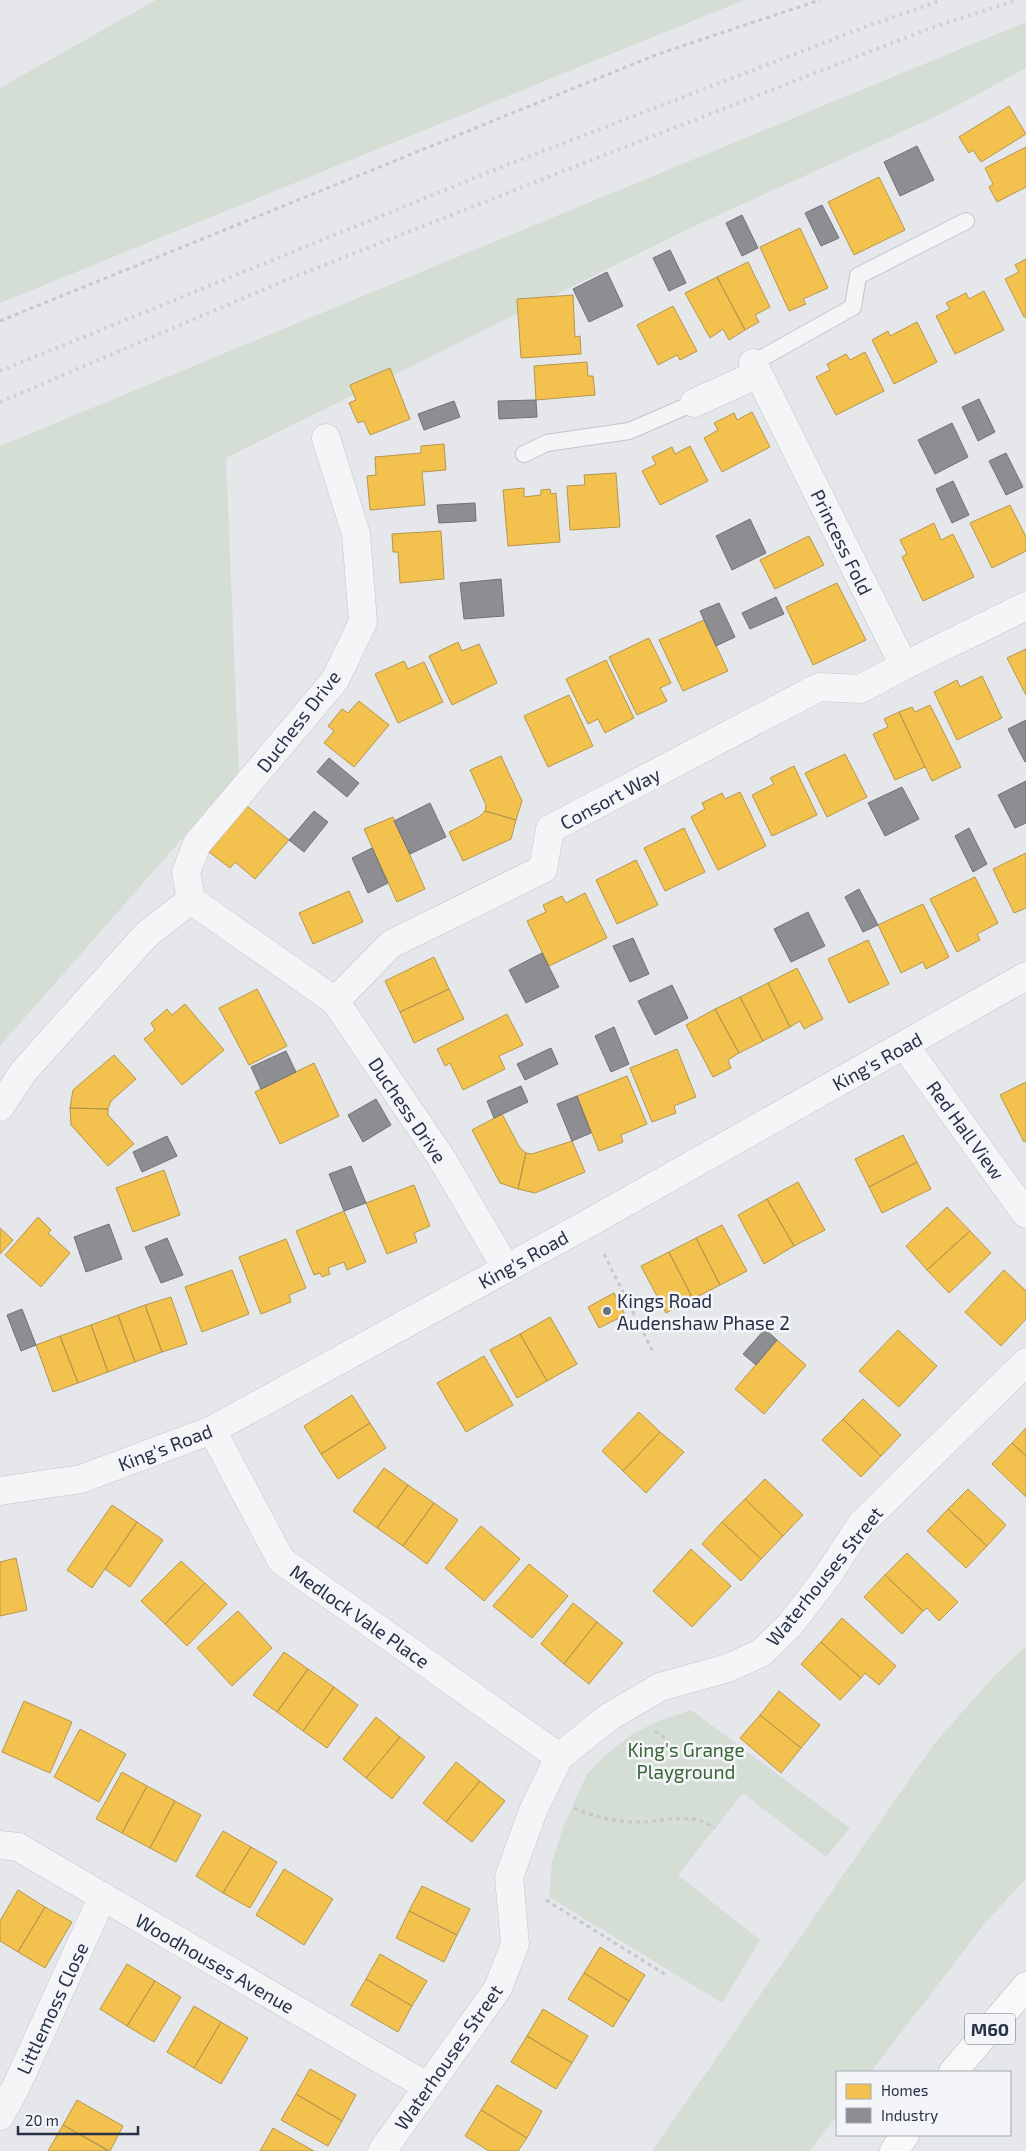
<svg xmlns="http://www.w3.org/2000/svg" width="1026" height="2151" font-family="'Exo 2',sans-serif">
	<style>
		.green { fill: #d4ded5 }
		.homes { fill: #f2c14e; stroke: #b5964c }
		.industry { fill: #8d8d92; stroke: #6f717c }
		.lines { fill: none; stroke-linecap: round; stroke-linejoin: round }
		.lane-casing { stroke: #c3c5c9; stroke-width: 18 }
		.street-casing { stroke: #c3c5c9; stroke-width: 29 }
		.highway-casing { stroke: #b7bac0; stroke-width: 29 }
		.path { stroke: #c6c8cd; stroke-width: 3; stroke-dasharray: 4 4; stroke-linecap: butt }
		.lane { stroke: #f5f5f7; stroke-width: 16 }
		.street { stroke: #f5f5f7; stroke-width: 28 }
		.highway { stroke: #f8f8f9; stroke-width: 28 }
		.rail { stroke: #cecfd2; stroke-width: 4; stroke-dasharray: 2.5 5; stroke-linecap: butt }
		.poi-dot { fill: #6a7180; stroke: #f3f5f9; stroke-width: 2 }
		.labels { text-anchor: middle; dominant-baseline: central; stroke-width: 5; stroke-linejoin: round; paint-order: stroke }
		.shield { fill: #f3f5f9; stroke: #656c7c; stroke-width: 1 }
		.shield-label { font-size: 18px; font-weight: bold; fill: #283147 }
		.street-label { font-size: 19px; fill: #283147; stroke: #f3f5f9 }
		.poi-label { font-size: 19px; fill: #283147; stroke: #f3f5f9; text-anchor: start }
		.park-label { font-size: 19px; fill: #3a6534; stroke: #f3f5f9 }
	</style>
	<rect width="100%" height="100%" fill="#e5e7eb"/>
	<path class="green" d="M156,0H744L0,303V88Z
		M1026,22V68L943,113L690,228L226,458L239,774L0,1046V446Z
		M1026,1646V1879L985,1923L871,2072H837V2116L810,2151H652L934,1744L996,1674Z
		M691,1710L850,1828L826,1857L743,1793L678,1875L760,1940L722,2003L549,1897L552,1862L563,1827L587,1774L609,1752L632,1734L661,1720Z"/>
	<path class="homes" d="M1009,106L1026,134L981,162L973,150L969,153L959,137Z
		M1026,147V187L997,202L989,187L993,184L985,168Z
		M879,177L905,230L854,255L828,202Z
		M800,228L828,288L803,299L806,304L789,311L760,247Z
		M1026,259V317H1024L1005,279L1019,272L1015,265Z
		M748,262L770,307L755,315L759,322L745,330L717,277Z
		M717,277L745,330L729,340L723,329L710,338L685,293Z
		M984,291L1004,330L955,354L936,316L950,309L946,303L966,293L969,299Z
		M573,295L575,337L580,336L581,354L521,358L517,299Z
		M673,306L697,351L680,360L677,355L658,365L637,325Z
		M917,322L937,362L894,384L872,340L888,331L890,336Z
		M865,352L884,391L836,415L816,377L830,370L827,364L846,354L850,360Z
		M587,362L588,376H593L595,395L536,400L534,366Z
		M390,368L410,419L370,435L364,421L358,423L349,403L356,400L350,385Z
		M752,412L770,447L722,472L704,438L718,430L714,423L734,413L737,420Z
		M444,444L446,470L422,472L425,505L370,510L367,476L376,475L375,457L421,453V446Z
		M690,446L708,481L660,505L642,471L656,464L652,457L672,447L675,454Z
		M616,473L620,527L570,530L567,486L585,485L584,475Z
		M524,488V497L541,495V490L550,489L551,494L556,493L560,542L508,546L503,490Z
		M1010,505L1026,537V551L992,568L970,523Z
		M934,523L941,540L953,534L974,577L923,601L902,557L907,554L900,540Z
		M441,531L444,579L400,583L398,552H393L392,534Z
		M809,536L824,565L775,589L760,560Z
		M837,583L866,640L813,665L786,607Z
		M704,620L728,671L683,691L659,640Z
		M649,638L671,683L660,688L667,701L637,715L609,657Z
		M458,642L462,651L479,644L497,683L452,705L429,656Z
		M1026,649V695L1007,658Z
		M606,660L634,718L605,733L598,719L588,724L566,679Z
		M404,661L408,669L424,662L443,702L398,723L375,674Z
		M982,676L1002,718L957,740L934,692L957,680L960,687Z
		M569,695L593,746L548,767L524,716Z
		M359,701L389,725L354,767L324,743L334,731L328,726L342,709L348,713Z
		M930,705L961,767L932,781L899,712L912,707L915,712Z
		M899,712L925,767L895,780L873,734L888,727L884,719Z
		M845,754L867,797L827,817L805,773Z
		M501,756L522,801L516,820L485,811L486,805L470,770Z
		M794,766L817,815L772,836L752,795L774,784L770,778Z
		M740,792L766,846L718,870L691,817L705,809L702,803L722,793L725,799Z
		M247,806L289,840L255,879L235,862L230,868L209,852Z
		M485,811L516,820L511,839L463,861L449,832L479,817Z
		M393,817L425,889L397,902L364,829Z
		M684,828L705,872L665,891L644,848Z
		M1026,853V908L1014,913L993,869Z
		M636,860L658,905L617,924L596,880Z
		M975,877L998,923L977,934L980,940L957,952L930,899Z
		M349,891L363,922L313,944L299,913Z
		M585,893L607,938L549,966L527,921L546,912L543,905L562,896L566,903Z
		M923,904L949,957L926,969L923,962L901,973L878,925Z
		M868,940L889,984L849,1003L828,959Z
		M434,957L449,989L400,1012L385,981Z
		M797,968L823,1019L804,1029L800,1021L790,1027L768,983Z
		M768,983L790,1027L763,1041L740,997Z
		M257,989L287,1046L249,1065L219,1008Z
		M449,989L464,1019L414,1043L400,1012Z
		M740,997L763,1041L739,1053L715,1009Z
		M185,1004L224,1050L182,1085L144,1039L155,1030L151,1023L167,1009L172,1015Z
		M715,1009L739,1053L728,1060L731,1068L713,1077L686,1025Z
		M507,1014L523,1045L499,1056L505,1069L463,1090L450,1063L445,1066L437,1049Z
		M677,1049L696,1097L674,1106L676,1113L652,1122L630,1068Z
		M114,1055L136,1079L111,1101L108,1109L70,1108L73,1090Z
		M314,1063L339,1116L280,1144L255,1092Z
		M627,1076L647,1124L621,1135L623,1142L599,1151L577,1096Z
		M1026,1082V1141L1024,1142L1000,1095Z
		M70,1108L108,1109V1115L134,1144L108,1166L71,1125Z
		M502,1114L520,1148L526,1153L518,1189L500,1183L472,1130Z
		M903,1135L917,1162L869,1187L855,1159Z
		M572,1141L585,1172L535,1193L518,1189L526,1153L532,1154Z
		M917,1162L931,1189L882,1213L869,1187Z
		M164,1170L180,1215L133,1232L116,1188Z
		M798,1182L825,1230L794,1246L767,1199Z
		M414,1185L430,1226L414,1233L417,1242L387,1254L366,1203Z
		M767,1199L794,1246L764,1264L738,1215Z
		M947,1207L970,1231L927,1270L906,1246Z
		M344,1211L366,1262L347,1270L344,1262L328,1268L330,1274L322,1277L320,1273L314,1275L296,1231Z
		M38,1217L51,1230L48,1233L70,1253L41,1287L5,1255Z
		M722,1225L747,1271L720,1285L696,1238Z
		M0,1228L13,1240L0,1254Z
		M970,1231L991,1253L949,1293L927,1270Z
		M696,1238L720,1285L693,1299L669,1252Z
		M286,1239L306,1288L289,1295L291,1302L261,1314L239,1257Z
		M669,1252L693,1299L666,1313L641,1266Z
		M232,1270L249,1314L202,1332L185,1287Z
		M1004,1270L1026,1291V1319L1001,1346L965,1312Z
		M614,1293L625,1315L599,1328L588,1307Z
		M171,1297L187,1344L162,1352L145,1305Z
		M145,1305L162,1352L135,1362L118,1315Z
		M118,1315L135,1362L108,1372L91,1325Z
		M550,1317L577,1364L547,1381L520,1334Z
		M91,1325L108,1372L78,1383L60,1336Z
		M898,1330L937,1366L899,1407L859,1371Z
		M520,1334L547,1381L517,1398L490,1350Z
		M60,1336L78,1383L53,1392L36,1345Z
		M777,1340L806,1365L764,1414L735,1389Z
		M484,1356L513,1405L466,1432L437,1383Z
		M352,1395L370,1423L321,1454L304,1426Z
		M863,1399L901,1435L881,1456L843,1419Z
		M639,1412L660,1432L623,1471L602,1451Z
		M843,1419L881,1456L861,1477L822,1440Z
		M370,1423L386,1448L338,1479L321,1454Z
		M1026,1428V1456L1012,1443Z
		M660,1432L684,1452L646,1493L623,1471Z
		M1012,1443L1026,1456V1497L992,1464Z
		M384,1468L408,1485L377,1528L353,1511Z
		M765,1479L803,1515L783,1536L745,1499Z
		M408,1485L434,1503L403,1546L377,1528Z
		M968,1489L1006,1525L987,1546L948,1509Z
		M745,1499L783,1536L761,1559L722,1522Z
		M434,1503L458,1520L427,1564L403,1546Z
		M112,1505L137,1522L92,1588L67,1570Z
		M948,1509L987,1546L966,1568L927,1531Z
		M137,1522L163,1540L130,1587L105,1569Z
		M722,1522L761,1559L741,1581L702,1544Z
		M481,1526L520,1559L484,1601L445,1568Z
		M691,1549L731,1586L692,1627L653,1591Z
		M907,1553L958,1602L939,1621L927,1608L923,1611L885,1575Z
		M16,1558L27,1610L0,1616V1562Z
		M181,1561L205,1583L165,1624L141,1601Z
		M529,1564L568,1596L532,1638L493,1606Z
		M885,1575L923,1611L902,1634L864,1597Z
		M205,1583L227,1604L187,1646L165,1624Z
		M573,1603L597,1622L564,1664L541,1644Z
		M238,1611L272,1648L232,1686L197,1648Z
		M842,1618L896,1666L879,1685L865,1673L861,1678L821,1642Z
		M597,1622L623,1643L589,1684L564,1664Z
		M821,1642L861,1678L840,1700L801,1664Z
		M284,1652L308,1669L277,1712L253,1695Z
		M308,1669L334,1687L303,1731L277,1712Z
		M334,1687L358,1705L327,1748L303,1731Z
		M779,1691L820,1725L801,1748L760,1715Z
		M24,1701L72,1722L50,1773L2,1752Z
		M760,1715L801,1748L781,1773L740,1738Z
		M376,1717L400,1737L366,1778L343,1759Z
		M80,1729L126,1754L99,1802L54,1777Z
		M400,1737L425,1757L392,1799L366,1778Z
		M456,1762L480,1781L446,1822L423,1803Z
		M122,1772L147,1786L122,1833L96,1819Z
		M480,1781L505,1801L472,1842L446,1822Z
		M147,1786L175,1801L150,1848L122,1833Z
		M175,1801L201,1815L176,1862L150,1848Z
		M223,1831L251,1847L223,1893L196,1876Z
		M251,1847L277,1862L250,1908L223,1893Z
		M284,1869L333,1899L304,1945L256,1915Z
		M422,1886L470,1909L457,1935L409,1911Z
		M18,1890L45,1907L18,1952L0,1941V1921Z
		M45,1907L72,1922L45,1968L18,1952Z
		M409,1911L457,1935L444,1962L396,1938Z
		M600,1947L645,1975L629,2001L584,1973Z
		M380,1954L427,1981L412,2006L366,1979Z
		M127,1964L155,1981L127,2026L100,2009Z
		M584,1973L629,2001L613,2027L568,1999Z
		M366,1979L412,2006L398,2032L351,2005Z
		M155,1981L181,1997L154,2042L127,2026Z
		M194,2006L221,2022L194,2068L167,2052Z
		M543,2009L588,2036L572,2063L527,2036Z
		M221,2022L248,2038L221,2084L194,2068Z
		M527,2036L572,2063L556,2089L511,2062Z
		M310,2069L356,2095L342,2121L296,2094Z
		M497,2085L542,2111L527,2138L481,2110Z
		M296,2094L342,2121L328,2146L281,2120Z
		M77,2100L123,2126L110,2151L63,2125Z
		M481,2110L527,2138L518,2151H489L465,2136Z
		M63,2125L108,2151H48Z
		M273,2128L314,2151H260Z"/>
	<path class="industry" d="M917,146L934,180L900,196L884,162Z
		M822,205L839,238L821,246L805,213Z
		M742,215L758,248L742,256L726,223Z
		M670,250L686,283L669,291L653,258Z
		M607,272L623,306L589,322L573,289Z
		M979,399L995,432L978,441L962,407Z
		M536,400L537,417L499,419L498,401Z
		M454,401L460,417L424,430L418,414Z
		M952,423L968,457L935,474L918,440Z
		M1006,453L1023,487L1006,495L989,461Z
		M953,481L969,515L952,523L936,489Z
		M475,503L476,521L439,523L437,505Z
		M750,519L766,553L732,570L716,536Z
		M501,579L504,616L464,619L460,583Z
		M776,597L784,614L750,629L742,613Z
		M719,603L735,637L716,646L700,611Z
		M1026,720V761L1025,762L1008,729Z
		M329,758L359,783L347,797L317,772Z
		M1026,781V823L1015,828L998,795Z
		M902,787L919,819L885,836L868,803Z
		M430,803L446,837L410,854L394,821Z
		M314,811L328,822L304,852L289,840Z
		M969,828L987,864L973,872L955,836Z
		M372,848L388,883L368,893L352,858Z
		M859,889L878,925L863,932L845,897Z
		M808,912L825,946L791,962L774,929Z
		M633,938L649,974L630,982L613,946Z
		M542,953L559,987L526,1003L509,970Z
		M672,985L688,1018L655,1035L638,1001Z
		M614,1027L629,1064L611,1072L595,1036Z
		M551,1048L558,1064L525,1080L517,1064Z
		M286,1051L296,1072L261,1089L251,1067Z
		M521,1086L528,1102L494,1118L487,1101Z
		M577,1096L591,1133L572,1141L557,1104Z
		M376,1099L391,1125L363,1142L348,1115Z
		M167,1136L177,1156L142,1172L133,1152Z
		M351,1166L366,1203L344,1211L329,1174Z
		M109,1224L122,1259L86,1272L74,1237Z
		M167,1238L183,1275L161,1283L145,1247Z
		M22,1309L36,1345L21,1351L7,1315Z
		M765,1329L777,1340L756,1365L743,1354Z"/>
	<g class="lines">
		<defs>
			<path id="lane" d="M753,363L853,307L858,276L966,221
				M524,454L547,443L629,431L694,403"/>
			<path id="street" d="M753,363L904,666L1026,606
				M694,403L758,374
				M191,900L186,872L197,844L335,680L363,622L356,534L326,438
				M335,1001L391,944L543,869L550,829L819,687L860,689L904,666
				M905,1046L1026,1214
				M0,1107L24,1071L147,934L191,900L335,1001L442,1159L506,1268
				M212,1430L281,1560L559,1757
				M0,1491L81,1479L212,1430L589,1223L1026,976
				M0,1845L18,1847L428,2087
				M0,2116L16,2087L102,1898
				M382,2151L498,1988L515,1944L509,1877L533,1811L559,1757L609,1717L660,1687L728,1668L761,1653L790,1625L828,1575L862,1523L1026,1362"/>
			<path id="highway" d="M953,2072L1026,1986
				M894,2151L905,2135"/>
		</defs>
		<use href="#lane" class="lane-casing"/>
		<use href="#street" class="street-casing"/>
		<use href="#highway" class="highway-casing"/>
		<path class="path" d="M0,321L658,54L820,0
			M604,1254L652,1350
			M655,1731L665,1738
			M574,1808C595,1817 619,1823 643,1822C669,1820 691,1812 715,1828
			M546,1900L666,1975"/>
		<use href="#lane" class="lane"/>
		<use href="#street" class="street"/>
		<use href="#highway" class="highway"/>
		<path class="rail" d="M0,371L499,168L865,27L942,0
			M0,402L281,282L561,172L928,29L1017,0"/>
	</g>
	<circle class="poi-dot" cx="607" cy="1311" r="5"/>
	<g class="labels">
		<rect class="shield" x="965" y="2013.5" width="50" height="31" rx="4"/>
		<g class="shield-label">
			<text x="990" y="2029">M60</text>
		</g>
		<g class="street-label">
			<text transform="translate(842 542) rotate(64)">Princess Fold</text>
			<text transform="translate(298 721) rotate(-52)">Duchess Drive</text>
			<text transform="translate(610 798) rotate(-28)">Consort Way</text>
			<text transform="translate(877 1061) rotate(-29)">King's Road</text>
			<text transform="translate(408 1110) rotate(56)">Duchess Drive</text>
			<text transform="translate(966 1130) rotate(54)">Red Hall View</text>
			<text transform="translate(523 1259) rotate(-29)">King's Road</text>
			<text transform="translate(165 1447) rotate(-21)">King's Road</text>
			<text transform="translate(824 1576) rotate(-51)">Waterhouses Street</text>
			<text transform="translate(360 1616) rotate(35)">Medlock Vale Place</text>
			<text transform="translate(215 1963) rotate(30)">Woodhouses Avenue</text>
			<text transform="translate(52 2008) rotate(-65)">Littlemoss Close</text>
			<text transform="translate(448 2057) rotate(-55)">Waterhouses Street</text>
		</g>
		<g class="poi-label">
			<text x="617" y="1300">Kings Road<tspan x="617" dy="22">Audenshaw Phase 2</tspan></text>
		</g>
		<g class="park-label">
			<text x="686" y="1749">King's Grange<tspan x="686" dy="22">Playground</tspan></text>
		</g>
	</g>
	<rect x="836" y="2071" width="175" height="65" fill="#f3f5f9" stroke="#a2a7b2"/>
	<rect x="846" y="2084" width="25" height="15" fill="#f2c14e" stroke="#a2a7b2"/>
	<text x="881" y="2096" font-size="15" fill="#283147">Homes</text>
	<rect x="846" y="2108" width="25" height="15" fill="#8d8d92" stroke="#a2a7b2"/>
	<text x="881" y="2121" font-size="15" fill="#283147">Industry</text>
	<path d="M18 2126v8h120v-8" fill="none" stroke="#283147" stroke-width="2.5"/>
	<text x="25" y="2126" font-size="15" fill="#283147" stroke="#f3f5f9" stroke-width="4" paint-order="stroke">20 m</text>
</svg>
